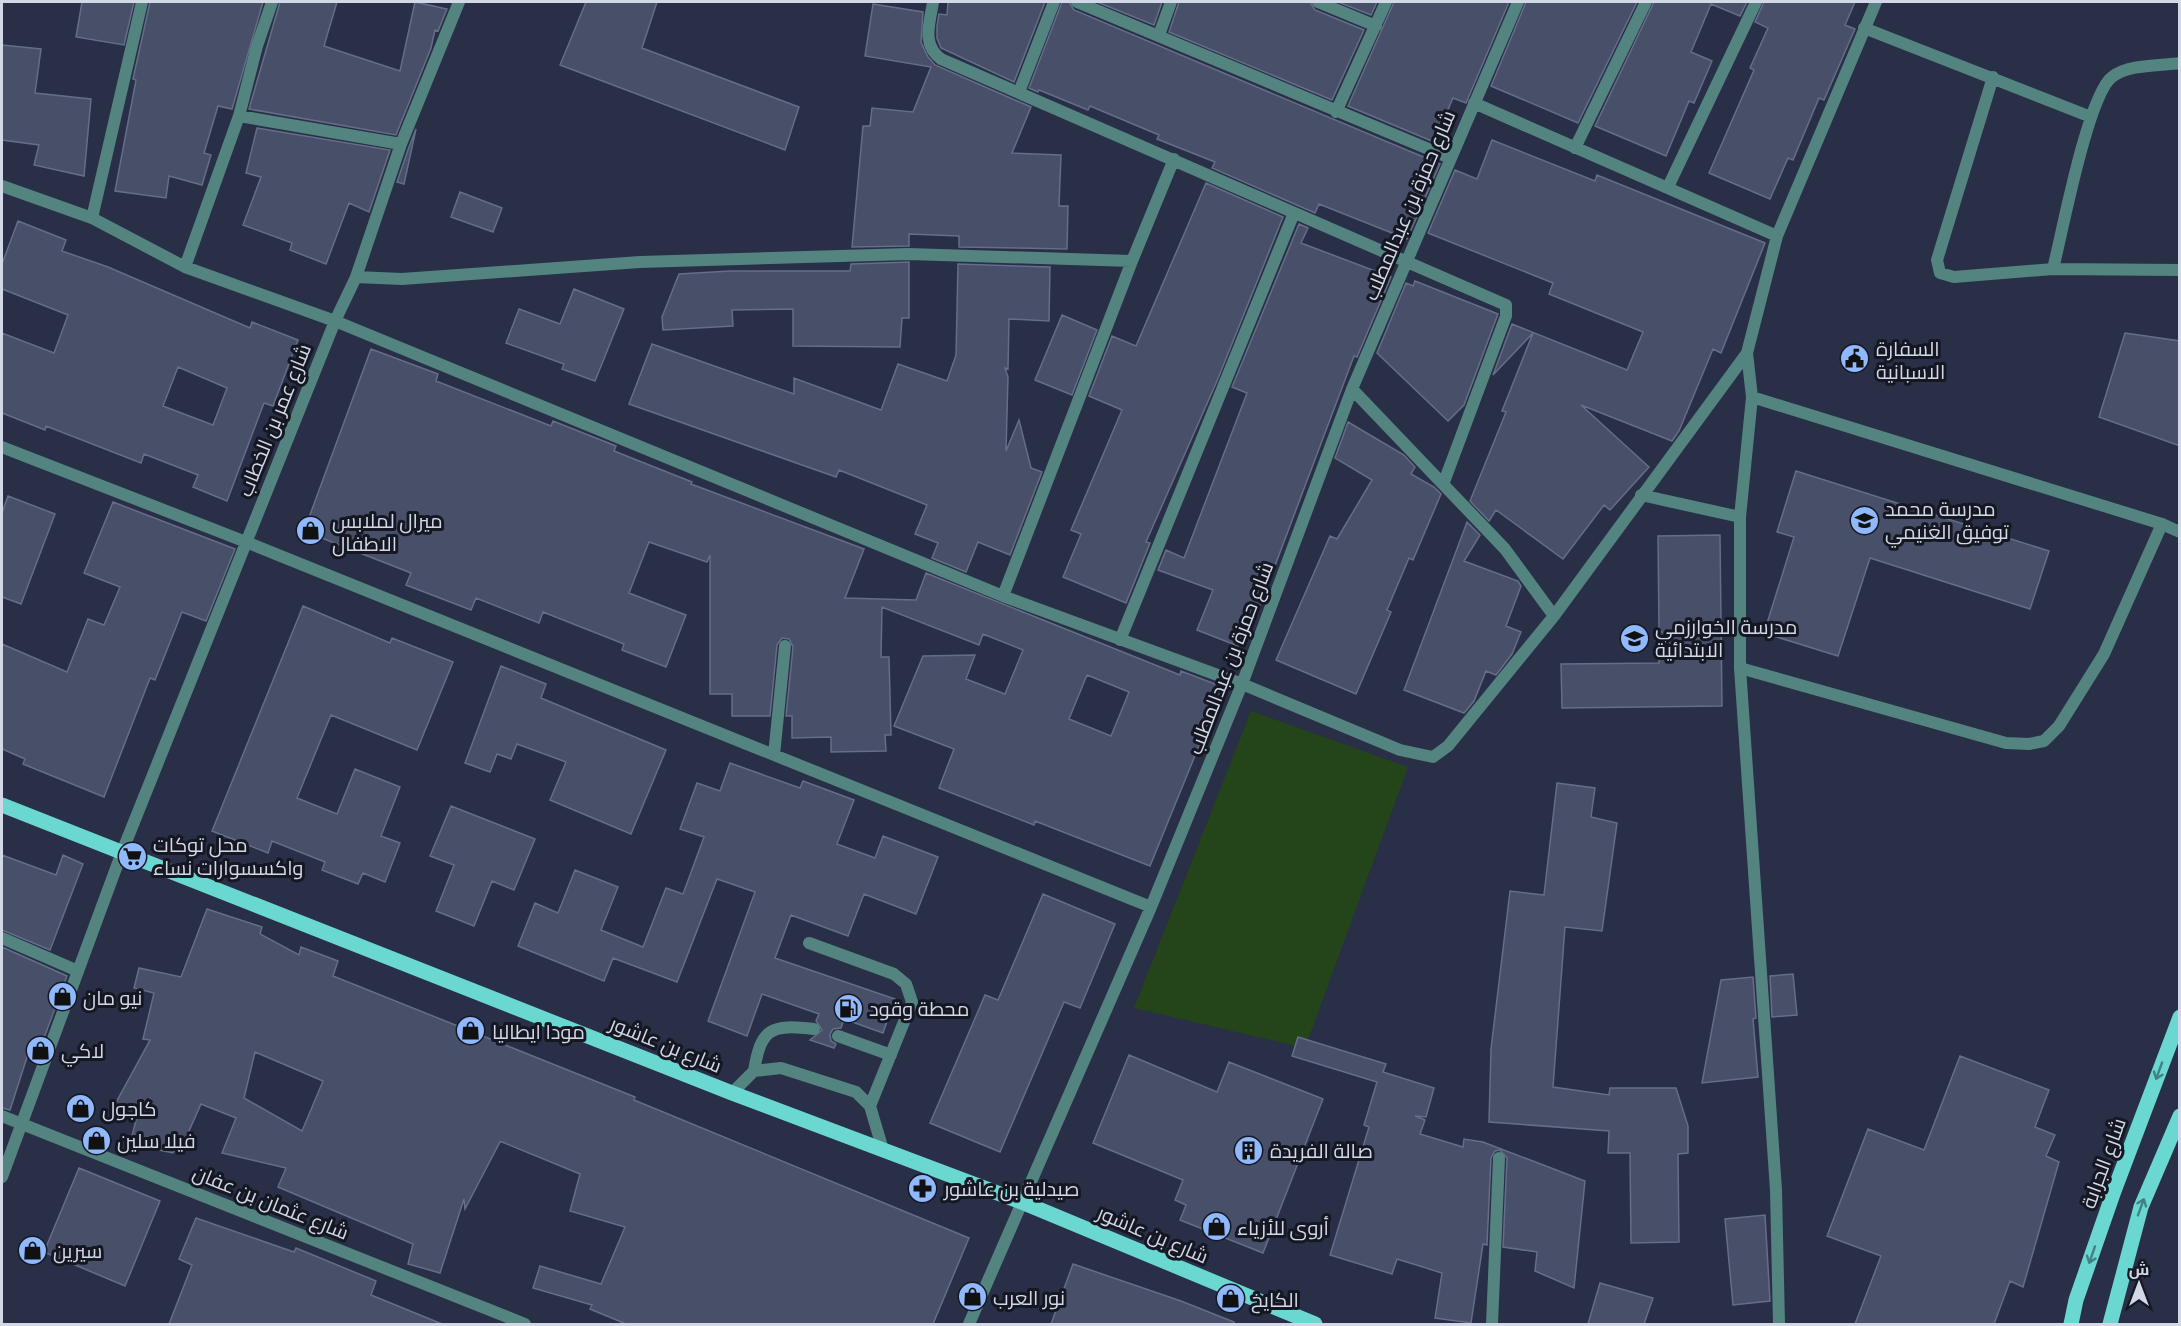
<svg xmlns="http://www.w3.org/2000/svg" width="2181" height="1326" font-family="'Archivo Narrow',Cairo,sans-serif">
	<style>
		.green { fill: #244519 }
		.building { fill: #485069; stroke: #656d88; stroke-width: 1.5; fill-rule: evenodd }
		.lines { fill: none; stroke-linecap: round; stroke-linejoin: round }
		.service { stroke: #538480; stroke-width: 12 }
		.minor { stroke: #538480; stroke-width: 12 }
		.tertiary { stroke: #538480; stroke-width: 12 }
		.primary { stroke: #6ad7d1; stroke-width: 15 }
		.oneway { stroke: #448182 }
		.labels { text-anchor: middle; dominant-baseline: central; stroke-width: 6; stroke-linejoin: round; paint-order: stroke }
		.street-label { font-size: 20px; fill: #d3d8e7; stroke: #151822 }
		.poi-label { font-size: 20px; fill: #d3d8e7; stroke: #151822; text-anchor: start }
	</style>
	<rect width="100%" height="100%" fill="#282f46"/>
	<path class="green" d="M1251,711L1408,767L1305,1048L1134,1008Z"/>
	<path class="building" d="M82,2H134L124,45L76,37Z
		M150,2H263L232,109L218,106L204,153L211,155L202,185L169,176L166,198L115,191L136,80L133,79Z
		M280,2H337L324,46L400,71L415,2L447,9L438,31L435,30L431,48L396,135L249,109Z
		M586,2H657L642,48L799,107L785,150L560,65Z
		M948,2H1045L1014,82L941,48L937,38V26L939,14L947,15Z
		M1062,2H1069L1074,10L1440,164L1407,239L1319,204L1315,213L1212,168L1215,162L1157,139L1159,135L1090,106L1088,110L1039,90L1038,92L1029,88Z
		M1097,2H1162L1154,25Z
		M1179,2H1310L1315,10L1364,30L1332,100L1169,32Z
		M1338,2H1377L1371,15Z
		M1394,2H1509L1466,103L1453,98L1434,142L1348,106Z
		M1526,2H1637L1578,123L1491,86Z
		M1654,2H1747L1740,16L1711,4L1691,52L1712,61L1694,103L1689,101L1666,156L1595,126Z
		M1764,2H1855L1845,25L1855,29L1824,100L1819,98L1793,160L1788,158L1770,199L1709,173L1754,70L1750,68L1768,28L1755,22Z
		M873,4L923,12L921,42L928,57L935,65L1031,107L1012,153L1061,155L1059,206H1068L1067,249L959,247V236L909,234V246L852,247L863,126H870L872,108L913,112L931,67L865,56Z
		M2,45L41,49L35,93L91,99L84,176L34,165L39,145L2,140Z
		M257,128L390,150L369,212L349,203L326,264L290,250L292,243L243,225L261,177L246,173Z
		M416,129L404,184L397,182L409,147Z
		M1492,140L1595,181L1597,175L1765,243L1721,353L1713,349L1679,431L1672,441L1581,405L1649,467L1610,510L1604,505L1563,559L1496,510L1489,521L1470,501L1506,412L1502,411L1533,333L1493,375L1512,324L1627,370L1643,332L1549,294L1553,283L1428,233L1455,170L1477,179Z
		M1206,183L1283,217L1217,381L1146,542L1150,543L1126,603L1063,577L1081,534L1071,530L1122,410L1089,396L1112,336L1136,346Z
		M460,192L502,208L493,232L451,217Z
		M18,221L66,240L62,251L108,267L250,328L252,322L298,340L273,406L264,403L227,501L193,487L198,475L144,454L141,463L46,426L45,430L2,413V333L54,353L68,315L2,289V264ZM178,367L227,388L213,425L163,406Z
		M1299,224L1308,228L1301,243L1391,277L1357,357L1354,356L1259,608L1254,606L1238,646L1197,630L1213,590L1158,570L1166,550L1184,558L1247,393L1232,387Z
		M909,262V318H902L900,347L793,346V309L732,310L733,326L663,330L662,317L679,274L730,271H850L851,264Z
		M958,264L1050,267L1049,321L1009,319L1008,369L1005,368L1008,377L1006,451L1019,420L1031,468L1042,472L1010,555L978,542L966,572L932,558L938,543L915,534L927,505L839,470L836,477L629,404L652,344L794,394V378L881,410L898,364L947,381L956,355Z
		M1415,281L1498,314L1464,405L1448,421L1377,353L1406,283L1413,286Z
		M574,289L624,309L595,381L562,369L564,364L506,343L519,309L560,324Z
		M1062,315L1097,330L1072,395L1035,380Z
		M2125,333L2180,341V446L2099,417Z
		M371,349L438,374L436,381L551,426L553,421L616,446L614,451L692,482L691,484L864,549L845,598L916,600L926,573L1180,675L1181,671L1223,687L1150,866L1035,821L1034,825L939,788L954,749L894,726L923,656L975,655L966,679L1005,694L1023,650L983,634L979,645L882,607L881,657H889L891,735H885L886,751L831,752V737L792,738V716H786L793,647L789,639L782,638L777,645L770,716H732V694H710V555L707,562L649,542L629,593L686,615L666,667L622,650L624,644L543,612L539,623L476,598L471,610L406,585L411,573L304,531ZM1087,675L1129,692L1111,736L1069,719Z
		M1348,422L1404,455L1415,467L1411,474L1434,487L1441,494L1413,560L1409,558L1387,610L1391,612L1356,694L1276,660L1330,536L1337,539L1372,480L1335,458Z
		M1796,471L2049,551L2030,609L1870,558L1838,656L1764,633L1794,537L1777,532Z
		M8,496L55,514L21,604L2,597V513Z
		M113,502L235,549L206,621L182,612L155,680L150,678L104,797L23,764L25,759L2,749V644L67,672L88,619L104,625L120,587L84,573Z
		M1467,522L1480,535L1464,561L1518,581L1521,586L1506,626L1521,632L1512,654L1496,675L1486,671L1474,701L1464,713L1404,690Z
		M1720,535L1722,706L1562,708L1561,664L1659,663V635L1667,636L1659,630L1658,536Z
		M303,606L390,643L392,638L453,662L417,750L331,715L297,798L337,814L355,769L400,787L381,836L400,843L385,882L363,873L358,884L322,870L325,862L272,841L268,853L212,831Z
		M501,666L546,684L541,698L666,750L631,834L550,800L566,762L517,744L511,759L497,754L490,772L465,763Z
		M730,763L800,788L803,781L854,800L837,844L875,858L883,836L938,857L916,914L864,894L848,936L791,915L775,958L895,999L883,1033L844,1019L841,1028L833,1029L830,1034L831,1041L836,1044L834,1048L810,1040L822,1030L816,1021L819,1014L762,994L747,1036L708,1021L755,892L717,879L677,982L613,958L604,981L518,946L535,903L558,913L575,870L618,887L601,930L643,947L666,888L683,894L704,837L680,829L697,783L720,791Z
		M1557,783L1595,788L1591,817L1617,823L1602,931L1565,927L1553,1087L1609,1095L1610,1088H1676L1688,1126V1153L1678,1154L1679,1242L1631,1243L1630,1153H1608L1609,1131L1489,1122L1491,1049L1510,891L1544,895Z
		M451,806L535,839L514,890L492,881L474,926L436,911L454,865L430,856Z
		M2,855L56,875L63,855L83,864L50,950L2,930Z
		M1043,894L1115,924L1080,1008L1064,1002L1000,1152L930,1123L985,995L998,1000Z
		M207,909L262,927L260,934L299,955L301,947L338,961L333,976L635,1097L634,1100L969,1238L933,1324H626L590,1309L592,1305L533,1288L540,1266L601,1284L625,1227L570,1211L580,1174L502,1142H500L465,1209L464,1199L440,1273L408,1264L413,1244L278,1187L286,1168L222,1153L236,1118L201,1104L185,1140L181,1139L173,1153L154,1149L132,1136L136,1120L113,1108L150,1040L143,1039L154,993L134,988L139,968L181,977ZM255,1052L323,1081L302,1131L244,1098Z
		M2,947L67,976L38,1054L29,1051L10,1110L2,1108Z
		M1793,974L1797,1015L1772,1017L1770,976Z
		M1753,977L1756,1018L1753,1019L1758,1077L1702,1083L1721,980Z
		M1298,1037L1386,1064L1383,1072L1434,1088L1426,1117L1415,1116L1425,1120L1420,1134L1463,1147L1464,1139L1483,1142L1585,1181L1574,1288L1535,1271L1537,1252L1503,1247L1507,1158L1500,1150L1495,1151L1491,1158L1487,1245L1483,1244L1471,1323L1435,1318L1442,1273L1397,1259L1392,1274L1330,1255L1369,1127L1364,1125L1377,1082L1292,1056Z
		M1129,1055L1217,1092L1229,1062L1323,1099L1263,1253L1180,1220L1186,1205L1175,1200L1183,1180L1093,1143Z
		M1960,1056L2049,1090L2035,1127L2055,1135L2046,1156L2059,1162L2023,1287L2010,1281L1994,1324H1855L1881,1256L1827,1236L1868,1129L1924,1150Z
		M79,1168L160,1201L125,1286L44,1252Z
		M1765,1215L1770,1301L1733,1305L1725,1219Z
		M196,1218L294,1252L296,1248L376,1281L371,1295L442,1324H169L192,1265L179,1259Z
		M1073,1264L1181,1301L1234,1322V1324H1051Z
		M1600,1283L1653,1298L1644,1324H1588Z"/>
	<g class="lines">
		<path class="service" d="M1740,668L2006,743L2029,744L2044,741L2059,726L2104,654L2162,524
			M809,943L894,974L906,984L912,1002L870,1106
			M838,1036L891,1055
			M754,1071C761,1028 771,1024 814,1029
			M732,1093L754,1071L781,1068L856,1092L870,1106L883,1150"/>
		<path class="minor" d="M933,2C930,23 921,44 941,59L1506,305V316L1444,482
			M1077,2L1450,158
			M1318,2L1376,26
			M1864,28L2091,117
			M1159,35L1171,2
			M1993,77L1937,260L1940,273L1954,277L2053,269L2180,270
			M1019,92L1054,2
			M1474,103L1777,236
			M1336,112L1386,2
			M239,116L401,144
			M1575,148L1646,2
			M2,186L92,218L185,267L335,321L1003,596L1242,684L1400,750L1433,757L1448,746L1554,616L1747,353
			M1668,187L1756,2
			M92,218L142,2
			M185,267L239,116L257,46L272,2
			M2053,269C2062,233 2088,95 2112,77C2129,64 2159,66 2180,63
			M356,277L402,279L640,262L909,254L1132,261
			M1352,389L1505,549L1554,616
			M1752,397L2162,524L2180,532
			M2,447L246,542L1151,907
			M1641,495L1740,517
			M1003,596L1132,261L1174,159
			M1120,640L1294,213
			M774,755L785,646
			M122,852L335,321L356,277L401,144L459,2
			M2,938L78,971
			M2,1116L525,1324
			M969,1324L1151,907L1242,684L1352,389L1518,2
			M1492,1324L1499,1158
			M1779,1324L1776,1190L1740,668V517L1752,397L1747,353L1777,236L1876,2"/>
		<path class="tertiary" d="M2,1177L122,852"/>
		<path class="primary" d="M2,805L732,1093L1024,1203L1315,1324
			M2071,1324L2076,1300L2114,1191L2180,1017
			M2110,1324L2141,1207L2180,1116"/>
	</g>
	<defs><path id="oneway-shaft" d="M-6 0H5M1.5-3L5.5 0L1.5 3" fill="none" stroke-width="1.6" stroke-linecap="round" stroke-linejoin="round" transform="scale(1.5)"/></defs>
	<g class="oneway">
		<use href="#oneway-shaft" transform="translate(2159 1071) rotate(110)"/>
		<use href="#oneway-shaft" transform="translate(2141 1207) rotate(-70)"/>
		<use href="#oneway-shaft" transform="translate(2092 1255) rotate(109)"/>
	</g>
	<defs>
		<symbol id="civic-disc" viewBox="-11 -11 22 22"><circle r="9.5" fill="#8fb8fd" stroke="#151822"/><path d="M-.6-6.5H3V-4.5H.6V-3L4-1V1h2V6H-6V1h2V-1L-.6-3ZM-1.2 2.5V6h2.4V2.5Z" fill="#111"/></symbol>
		<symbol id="school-disc" viewBox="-11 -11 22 22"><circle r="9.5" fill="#8fb8fd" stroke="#151822"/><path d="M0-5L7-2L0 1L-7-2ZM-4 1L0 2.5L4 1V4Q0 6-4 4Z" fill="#111"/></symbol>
		<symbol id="shop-disc" viewBox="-11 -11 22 22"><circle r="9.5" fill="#8fb8fd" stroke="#151822"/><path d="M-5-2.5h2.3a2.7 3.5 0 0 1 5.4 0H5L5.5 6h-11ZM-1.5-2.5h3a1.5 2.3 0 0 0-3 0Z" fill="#111"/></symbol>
		<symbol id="supermarket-disc" viewBox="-11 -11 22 22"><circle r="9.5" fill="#8fb8fd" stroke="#151822"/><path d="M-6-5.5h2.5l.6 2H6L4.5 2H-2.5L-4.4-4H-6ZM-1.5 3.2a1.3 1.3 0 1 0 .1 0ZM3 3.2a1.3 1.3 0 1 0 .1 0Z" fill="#111"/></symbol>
		<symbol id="fuel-disc" viewBox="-11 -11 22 22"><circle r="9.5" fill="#8fb8fd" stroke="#151822"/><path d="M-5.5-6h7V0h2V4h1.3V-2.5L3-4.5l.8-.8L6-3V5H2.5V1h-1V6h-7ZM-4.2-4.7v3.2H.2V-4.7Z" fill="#111"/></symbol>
		<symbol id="building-disc" viewBox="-11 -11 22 22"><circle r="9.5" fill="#8fb8fd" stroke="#151822"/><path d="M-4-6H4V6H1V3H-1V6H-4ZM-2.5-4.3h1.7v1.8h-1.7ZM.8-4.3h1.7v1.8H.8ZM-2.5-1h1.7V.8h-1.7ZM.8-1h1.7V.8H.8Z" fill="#111"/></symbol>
		<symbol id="pharmacy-disc" viewBox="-11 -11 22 22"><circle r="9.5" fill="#8fb8fd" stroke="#151822"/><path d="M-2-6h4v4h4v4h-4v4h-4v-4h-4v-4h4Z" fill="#111"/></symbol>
	</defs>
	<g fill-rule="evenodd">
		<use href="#civic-disc" x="1838" y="342" width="33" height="33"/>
		<use href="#school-disc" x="1848" y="504" width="33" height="33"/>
		<use href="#shop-disc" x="294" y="514" width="33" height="33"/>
		<use href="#school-disc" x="1618" y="622" width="33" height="33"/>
		<use href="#supermarket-disc" x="116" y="840" width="33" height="33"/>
		<use href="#shop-disc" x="46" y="980" width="33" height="33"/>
		<use href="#fuel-disc" x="832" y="992" width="33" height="33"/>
		<use href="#shop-disc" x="454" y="1014" width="33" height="33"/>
		<use href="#shop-disc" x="24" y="1034" width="33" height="33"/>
		<use href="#shop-disc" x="64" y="1092" width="33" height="33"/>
		<use href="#shop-disc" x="80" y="1124" width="33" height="33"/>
		<use href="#building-disc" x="1232" y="1134" width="33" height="33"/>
		<use href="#pharmacy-disc" x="906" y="1172" width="33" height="33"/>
		<use href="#shop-disc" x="1200" y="1210" width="33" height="33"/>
		<use href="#shop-disc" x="16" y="1234" width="33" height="33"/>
		<use href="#shop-disc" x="956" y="1280" width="33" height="33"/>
		<use href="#shop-disc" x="1214" y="1282" width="33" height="33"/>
	</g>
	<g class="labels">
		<g class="street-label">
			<text transform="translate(1409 205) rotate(-67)">شارع حمزة بن عبدالمطلب</text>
			<text transform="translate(274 420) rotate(-68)">شارع عمر بن الخطاب</text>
			<text transform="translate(1230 658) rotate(-69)">شارع حمزة بن عبدالمطلب</text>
			<text transform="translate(666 1044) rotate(22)">شارع بن عاشور</text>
			<text transform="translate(2103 1163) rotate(-70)">شارع الجرابة</text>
			<text transform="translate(271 1202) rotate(22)">شارع عثمان بن عفان</text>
			<text transform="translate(1153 1234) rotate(23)">شارع بن عاشور</text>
		</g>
		<g class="poi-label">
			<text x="1876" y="348">السفارة<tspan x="1876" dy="23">الاسبانية</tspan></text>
			<text x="1885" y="508">مدرسة محمد<tspan x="1885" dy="23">توفيق الغنيمي</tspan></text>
			<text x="332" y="520">ميرال لملابس<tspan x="332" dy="23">الاطفال</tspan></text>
			<text x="1655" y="626">مدرسة الخوارزمي<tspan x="1655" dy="23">الابتدائية</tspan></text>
			<text x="153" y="844">محل توكات<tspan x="153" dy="23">واكسسوارات نساء</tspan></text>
			<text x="83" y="997">نيو مان</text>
			<text x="869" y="1008">محطة وقود</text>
			<text x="492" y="1031">مودا ايطاليا</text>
			<text x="61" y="1050">لاكي</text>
			<text x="102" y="1108">كاجول</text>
			<text x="117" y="1140">فيلا سلين</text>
			<text x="1270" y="1150">صالة الفريدة</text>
			<text x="944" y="1188">صيدلية بن عاشور</text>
			<text x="1237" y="1227">أروى للأزياء</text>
			<text x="53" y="1250">سيرين</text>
			<text x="993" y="1297">نور العرب</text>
			<text x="1251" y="1299">الكايخ</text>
		</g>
	</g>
	<rect width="2181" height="1326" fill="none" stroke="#d3d8e7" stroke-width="6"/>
	<g transform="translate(2139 1284)" stroke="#151822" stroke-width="4.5" paint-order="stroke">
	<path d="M0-4.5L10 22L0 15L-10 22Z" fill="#d3d8e7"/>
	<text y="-9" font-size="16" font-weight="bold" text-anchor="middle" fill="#d3d8e7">ش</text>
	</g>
</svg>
